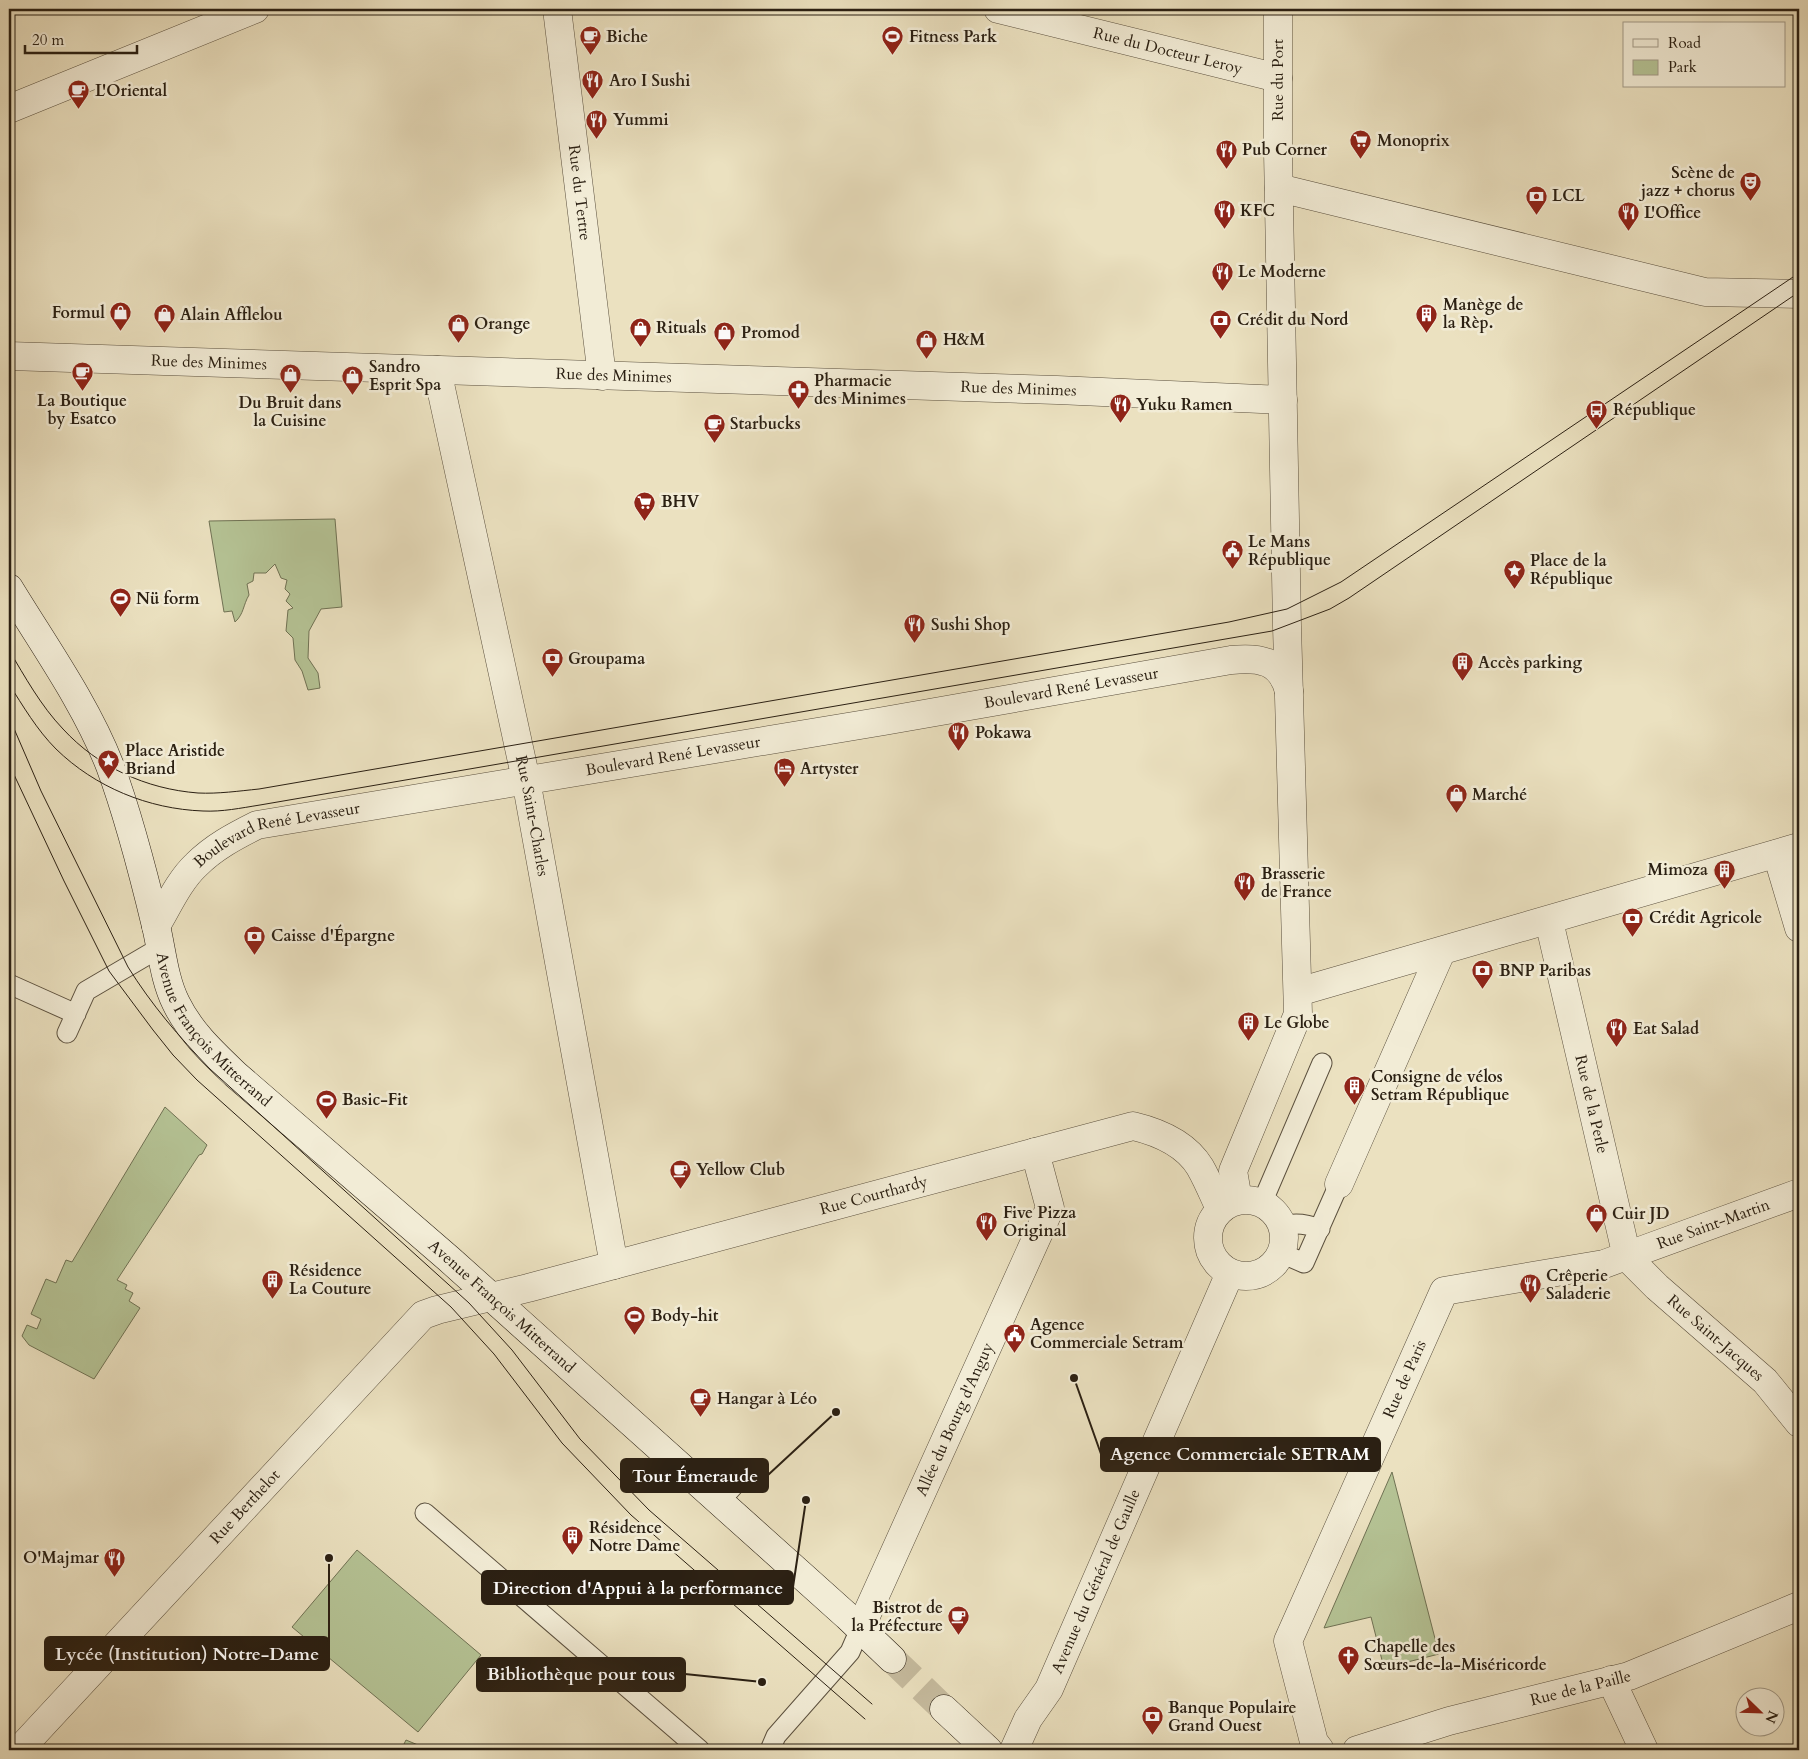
<svg xmlns="http://www.w3.org/2000/svg" width="1808" height="1759" font-family="Cardo,serif">
	<style>
		.green { fill: #b5c395; stroke: #707254 }
		.lines { fill: none; stroke-linecap: round; stroke-linejoin: round }
		.secondary-tunnel { stroke: #c5ba9d; stroke-width: 28; stroke-dasharray: 28 14; stroke-linecap: butt }
		.lane-casing { stroke: #5b503e; stroke-width: 21 }
		.street-casing { stroke: #5b503e; stroke-width: 29 }
		.secondary-casing { stroke: #2b2013; stroke-width: 29 }
		.lane { stroke: #f2ecd6; stroke-width: 19 }
		.street { stroke: #f2ecd6; stroke-width: 28 }
		.secondary { stroke: #f2ecd6; stroke-width: 28 }
		.tram { stroke: #2b2013; stroke-width: 1 }
		.labels { text-anchor: middle; dominant-baseline: central; stroke-width: 5; stroke-linejoin: round; paint-order: stroke }
		.poi-label { font-size: 16px; font-weight: bold; fill: #2b2013; stroke: #f2ecd6; text-anchor: start }
		.street-label { font-size: 16px; fill: #2b2013; stroke: #f2ecd6 }
		.leader { fill: none; stroke: #2b2013; stroke-width: 2 }
		.callout-dot { fill: #2b2013; stroke: #f2ecd6; stroke-width: 2 }
		.callout { fill: #2b2013; stroke: #2b2013; stroke-width: 2 }
		.callout-label { font-size: 18px; text-anchor: middle; font-weight: bold; fill: #fff }
	</style>
	<rect width="100%" height="100%" fill="#ebe1c0"/>
	<filter id="stains"><feTurbulence type="fractalNoise" baseFrequency=".004" numOctaves="4"/><feColorMatrix values="0 0 0 0 .2 0 0 0 0 .09 0 0 0 0 .02 0 0 0 .5 -.17"/></filter>
	<radialGradient id="worn" r=".72"><stop offset=".6" stop-color="#630" stop-opacity="0"/><stop offset="1" stop-color="#630" stop-opacity=".3"/></radialGradient>
	<path class="green" d="M335,519L342,607L321,609L309,631L308,658L318,673L320,688L308,690L302,671L295,660L293,638L286,631L288,610L293,608L286,601L290,594L285,589L287,580L281,578L275,564L266,573H254L253,581L247,584L249,595C243,605 244,614 235,622L232,611L224,612L209,521Z
		M165,1107L207,1145L202,1154L199,1155L117,1280L127,1285L125,1289L133,1293L129,1301L140,1308L94,1379L29,1345L22,1336L27,1325L37,1329L41,1319L31,1314L46,1279L56,1283L66,1260L72,1262Z
		M1392,1472L1439,1654L1384,1668L1371,1617L1324,1628Z
		M357,1550L481,1655L418,1732L292,1627Z
		M406,1740L430,1750H401Z"/>
	<g class="lines">
		<path class="secondary-tunnel" d="M892,1659L944,1709"/>
		<defs>
			<path id="lane" d="M9,984L76,1014
				M67,1033L86,991L161,947
				M1262,1203L1322,1063
				M1283,1226C1296,1222 1307,1224 1320,1229
				M1281,1253L1304,1263L1339,1184
				M719,1502L749,1469
				M425,1513L700,1750
				M770,1750L776,1736L850,1652L860,1629"/>
			<g id="street">
				<path id="s1" d="M557,9L602,376"/>
				<path id="s2" d="M998,9L1278,78"/>
				<path d="M9,109L255,9"/>
				<path d="M1279,188L1705,292L1799,294"/>
				<path id="s3" d="M9,356L1057,390L1283,400"/>
				<path id="s4" d="M437,370L526,780L614,1265"/>
				<path d="M1777,854L1799,928"/>
				<path id="s5" d="M1549,921L1627,1257"/>
				<path id="s6" d="M156,926C168,906 179,881 196,865C214,847 235,836 257,825L884,721L1231,660C1259,657 1281,660 1289,691"/>
				<path d="M1298,992L1799,847"/>
				<path d="M1339,1184L1441,952"/>
				<circle cx="1246" cy="1238" r="38"/>
				<path d="M1238,1200L1233,1171L1298,1014L1287,626L1278,151V9"/>
				<path id="s7" d="M1627,1257L1657,1287L1765,1381L1799,1423"/>
				<path id="s8" d="M860,1629L1050,1208L1035,1152"/>
				<path d="M1611,1680L1644,1750"/>
				<path id="s9" d="M19,1750L423,1315L437,1310L528,1288L1133,1126C1158,1132 1186,1144 1200,1167C1208,1181 1214,1196 1220,1209"/>
				<path id="s10" d="M1014,1750L1028,1719L1049,1689L1230,1273"/>
				<path id="s11" d="M1320,1750L1314,1742L1288,1641L1444,1291L1604,1264L1799,1193"/>
				<path id="s12" d="M1357,1750L1449,1721L1629,1676L1799,1606"/>
			</g>
			<g id="secondary">
				<path id="s13" d="M9,588C43,644 86,704 110,766C129,817 143,872 156,926C162,951 164,979 176,1003C190,1032 213,1053 236,1075L449,1259L847,1616L892,1659"/>
				<path d="M944,1709L988,1750"/>
			</g>
		</defs>
		<use href="#lane" class="lane-casing"/>
		<use href="#street" class="street-casing"/>
		<use href="#secondary" class="secondary-casing"/>
		<use href="#lane" class="lane"/>
		<use href="#street" class="street"/>
		<use href="#secondary" class="secondary"/>
		<path class="tram" d="M9,650C25,677 41,706 63,729C98,767 146,789 198,793C218,794 239,791 259,789L1229,622L1287,609L1341,582L1799,273
			M9,684C23,706 37,730 56,749C95,787 148,809 203,811C222,812 241,808 260,805L1272,631L1330,609L1349,598L1799,292
			M9,717L41,791L128,967C151,1004 179,1037 210,1069L469,1303L512,1350L580,1439L649,1510L872,1704
			M9,764L64,881L109,971L153,1030L173,1055L197,1080L451,1307L494,1354L562,1443L631,1515L865,1719
			M926,1749L928,1750"/>
	</g>
	<defs>
		<symbol id="cafe-pin" viewBox="-11 -11 22 30"><path d="M0 17L-7.5 6A9.5 9.5 0 1 1 7.5 6Z" fill="#8f2418" stroke="#f2ecd6"/><path d="M-5.5-4.5H6V0H3Q3 3.5 0 3.5H-2.5Q-5.5 3.5-5.5 0ZM3-3.2v2h1.7v-2ZM-6 4.5H4V6H-6Z" fill="#fff"/></symbol>
		<symbol id="stadium-pin" viewBox="-11 -11 22 30"><path d="M0 17L-7.5 6A9.5 9.5 0 1 1 7.5 6Z" fill="#8f2418" stroke="#f2ecd6"/><path d="M0-5a6.5 5 0 1 0 0 10a6.5 5 0 1 0 0-10ZM-3.5-1.8h7v3.6h-7Z" fill="#fff"/></symbol>
		<symbol id="restaurant-pin" viewBox="-11 -11 22 30"><path d="M0 17L-7.5 6A9.5 9.5 0 1 1 7.5 6Z" fill="#8f2418" stroke="#f2ecd6"/><path d="M-5-6h1v4h1v-4h1v4h1v-4h1v5L-1.5 .5V6h-2V.5L-5-1ZM5-6V6H3V1.5H1.5Q1.5-4 5-6Z" fill="#fff"/></symbol>
		<symbol id="supermarket-pin" viewBox="-11 -11 22 30"><path d="M0 17L-7.5 6A9.5 9.5 0 1 1 7.5 6Z" fill="#8f2418" stroke="#f2ecd6"/><path d="M-6-5.5h2.5l.6 2H6L4.5 2H-2.5L-4.4-4H-6ZM-1.5 3.2a1.3 1.3 0 1 0 .1 0ZM3 3.2a1.3 1.3 0 1 0 .1 0Z" fill="#fff"/></symbol>
		<symbol id="theatre-pin" viewBox="-11 -11 22 30"><path d="M0 17L-7.5 6A9.5 9.5 0 1 1 7.5 6Z" fill="#8f2418" stroke="#f2ecd6"/><path d="M-5-5.5Q0-4 5-5.5V0Q5 5 0 6Q-5 5-5 0ZM-3.3-2.5H-1v1.5H-3.3ZM1-2.5H3.3v1.5H1ZM-2.8 1Q0 5.5 2.8 1Z" fill="#fff"/></symbol>
		<symbol id="bank-pin" viewBox="-11 -11 22 30"><path d="M0 17L-7.5 6A9.5 9.5 0 1 1 7.5 6Z" fill="#8f2418" stroke="#f2ecd6"/><path d="M-6-4H6V4H-6ZM0-2.3a2.3 2.3 0 1 0 0 4.6a2.3 2.3 0 1 0 0-4.6Z" fill="#fff"/></symbol>
		<symbol id="shop-pin" viewBox="-11 -11 22 30"><path d="M0 17L-7.5 6A9.5 9.5 0 1 1 7.5 6Z" fill="#8f2418" stroke="#f2ecd6"/><path d="M-5-2.5h2.3a2.7 3.5 0 0 1 5.4 0H5L5.5 6h-11ZM-1.5-2.5h3a1.5 2.3 0 0 0-3 0Z" fill="#fff"/></symbol>
		<symbol id="building-pin" viewBox="-11 -11 22 30"><path d="M0 17L-7.5 6A9.5 9.5 0 1 1 7.5 6Z" fill="#8f2418" stroke="#f2ecd6"/><path d="M-4-6H4V6H1V3H-1V6H-4ZM-2.5-4.3h1.7v1.8h-1.7ZM.8-4.3h1.7v1.8H.8ZM-2.5-1h1.7V.8h-1.7ZM.8-1h1.7V.8H.8Z" fill="#fff"/></symbol>
		<symbol id="pharmacy-pin" viewBox="-11 -11 22 30"><path d="M0 17L-7.5 6A9.5 9.5 0 1 1 7.5 6Z" fill="#8f2418" stroke="#f2ecd6"/><path d="M-2-6h4v4h4v4h-4v4h-4v-4h-4v-4h4Z" fill="#fff"/></symbol>
		<symbol id="bus-pin" viewBox="-11 -11 22 30"><path d="M0 17L-7.5 6A9.5 9.5 0 1 1 7.5 6Z" fill="#8f2418" stroke="#f2ecd6"/><path d="M-5-6H5V4H4V6H2V4H-2V6H-4V4H-5ZM-3.5-4V0h7V-4ZM-3.5 1.2v1.5H-2V1.2ZM2 1.2v1.5H3.5V1.2Z" fill="#fff"/></symbol>
		<symbol id="civic-pin" viewBox="-11 -11 22 30"><path d="M0 17L-7.5 6A9.5 9.5 0 1 1 7.5 6Z" fill="#8f2418" stroke="#f2ecd6"/><path d="M-.6-6.5H3V-4.5H.6V-3L4-1V1h2V6H-6V1h2V-1L-.6-3ZM-1.2 2.5V6h2.4V2.5Z" fill="#fff"/></symbol>
		<symbol id="sight-pin" viewBox="-11 -11 22 30"><path d="M0 17L-7.5 6A9.5 9.5 0 1 1 7.5 6Z" fill="#8f2418" stroke="#f2ecd6"/><path d="M0-6L1.8-2.2L6-1.7L2.9 1.2L3.7 5.4L0 3.3L-3.7 5.4L-2.9 1.2L-6-1.7L-1.8-2.2Z" fill="#fff"/></symbol>
		<symbol id="hotel-pin" viewBox="-11 -11 22 30"><path d="M0 17L-7.5 6A9.5 9.5 0 1 1 7.5 6Z" fill="#8f2418" stroke="#f2ecd6"/><path d="M-6-4.5h1.5V1H6V5H4.5V3h-9V5H-6ZM-4 0a1.8 1.8 0 1 1 3.6 0ZM.5 0V-2.5h3Q6-2.5 6 0Z" fill="#fff"/></symbol>
		<symbol id="church-pin" viewBox="-11 -11 22 30"><path d="M0 17L-7.5 6A9.5 9.5 0 1 1 7.5 6Z" fill="#8f2418" stroke="#f2ecd6"/><path d="M-1.2-6h2.4v3.5h3.3v2.4h-3.3V6h-2.4V-.1h-3.3v-2.4h3.3Z" fill="#fff"/></symbol>
	</defs>
	<g fill-rule="evenodd">
		<use href="#cafe-pin" x="578" y="24" width="25" height="34"/>
		<use href="#stadium-pin" x="880" y="24" width="25" height="34"/>
		<use href="#restaurant-pin" x="580" y="68" width="25" height="34"/>
		<use href="#cafe-pin" x="66" y="78" width="25" height="34"/>
		<use href="#restaurant-pin" x="584" y="108" width="25" height="34"/>
		<use href="#supermarket-pin" x="1348" y="128" width="25" height="34"/>
		<use href="#restaurant-pin" x="1214" y="138" width="25" height="34"/>
		<use href="#theatre-pin" x="1738" y="170" width="25" height="34"/>
		<use href="#bank-pin" x="1524" y="184" width="25" height="34"/>
		<use href="#restaurant-pin" x="1212" y="198" width="25" height="34"/>
		<use href="#restaurant-pin" x="1616" y="200" width="25" height="34"/>
		<use href="#restaurant-pin" x="1210" y="260" width="25" height="34"/>
		<use href="#shop-pin" x="108" y="300" width="25" height="34"/>
		<use href="#building-pin" x="1414" y="302" width="25" height="34"/>
		<use href="#shop-pin" x="152" y="302" width="25" height="34"/>
		<use href="#bank-pin" x="1208" y="308" width="25" height="34"/>
		<use href="#shop-pin" x="446" y="312" width="25" height="34"/>
		<use href="#shop-pin" x="628" y="316" width="25" height="34"/>
		<use href="#shop-pin" x="712" y="320" width="25" height="34"/>
		<use href="#shop-pin" x="914" y="328" width="25" height="34"/>
		<use href="#cafe-pin" x="70" y="360" width="25" height="34"/>
		<use href="#shop-pin" x="278" y="362" width="25" height="34"/>
		<use href="#shop-pin" x="340" y="364" width="25" height="34"/>
		<use href="#pharmacy-pin" x="786" y="378" width="25" height="34"/>
		<use href="#restaurant-pin" x="1108" y="392" width="25" height="34"/>
		<use href="#bus-pin" x="1584" y="398" width="25" height="34"/>
		<use href="#cafe-pin" x="702" y="412" width="25" height="34"/>
		<use href="#supermarket-pin" x="632" y="490" width="25" height="34"/>
		<use href="#civic-pin" x="1220" y="538" width="25" height="34"/>
		<use href="#sight-pin" x="1502" y="558" width="25" height="34"/>
		<use href="#stadium-pin" x="108" y="586" width="25" height="34"/>
		<use href="#restaurant-pin" x="902" y="612" width="25" height="34"/>
		<use href="#bank-pin" x="540" y="646" width="25" height="34"/>
		<use href="#building-pin" x="1450" y="650" width="25" height="34"/>
		<use href="#restaurant-pin" x="946" y="720" width="25" height="34"/>
		<use href="#sight-pin" x="96" y="748" width="25" height="34"/>
		<use href="#hotel-pin" x="772" y="756" width="25" height="34"/>
		<use href="#shop-pin" x="1444" y="782" width="25" height="34"/>
		<use href="#building-pin" x="1712" y="858" width="25" height="34"/>
		<use href="#restaurant-pin" x="1232" y="870" width="25" height="34"/>
		<use href="#bank-pin" x="1620" y="906" width="25" height="34"/>
		<use href="#bank-pin" x="242" y="924" width="25" height="34"/>
		<use href="#bank-pin" x="1470" y="958" width="25" height="34"/>
		<use href="#building-pin" x="1236" y="1010" width="25" height="34"/>
		<use href="#restaurant-pin" x="1604" y="1016" width="25" height="34"/>
		<use href="#building-pin" x="1342" y="1074" width="25" height="34"/>
		<use href="#stadium-pin" x="314" y="1088" width="25" height="34"/>
		<use href="#cafe-pin" x="668" y="1158" width="25" height="34"/>
		<use href="#shop-pin" x="1584" y="1202" width="25" height="34"/>
		<use href="#restaurant-pin" x="974" y="1210" width="25" height="34"/>
		<use href="#building-pin" x="260" y="1268" width="25" height="34"/>
		<use href="#restaurant-pin" x="1518" y="1272" width="25" height="34"/>
		<use href="#stadium-pin" x="622" y="1304" width="25" height="34"/>
		<use href="#civic-pin" x="1002" y="1322" width="25" height="34"/>
		<use href="#cafe-pin" x="688" y="1386" width="25" height="34"/>
		<use href="#building-pin" x="560" y="1524" width="25" height="34"/>
		<use href="#restaurant-pin" x="102" y="1546" width="25" height="34"/>
		<use href="#cafe-pin" x="946" y="1604" width="25" height="34"/>
		<use href="#church-pin" x="1336" y="1644" width="25" height="34"/>
		<use href="#bank-pin" x="1140" y="1704" width="25" height="34"/>
	</g>
	<g class="labels">
		<g class="poi-label">
			<text x="606" y="37">Biche</text>
			<text x="909" y="37">Fitness Park</text>
			<text x="609" y="81">Aro I Sushi</text>
			<text x="95" y="91">L'Oriental</text>
			<text x="613" y="120">Yummi</text>
			<text x="1377" y="141">Monoprix</text>
			<text x="1242" y="150">Pub Corner</text>
			<text x="1735" y="173" text-anchor="end">Scène de<tspan x="1735" dy="18">jazz + chorus</tspan></text>
			<text x="1552" y="196">LCL</text>
			<text x="1240" y="211">KFC</text>
			<text x="1644" y="213">L'Office</text>
			<text x="1238" y="272">Le Moderne</text>
			<text x="1443" y="305">Manège de<tspan x="1443" dy="18">la Rèp.</tspan></text>
			<text x="105" y="313" text-anchor="end">Formul</text>
			<text x="180" y="315">Alain Afflelou</text>
			<text x="1237" y="320">Crédit du Nord</text>
			<text x="474" y="324">Orange</text>
			<text x="656" y="328">Rituals</text>
			<text x="741" y="333">Promod</text>
			<text x="943" y="340">H&amp;M</text>
			<text x="369" y="367">Sandro<tspan x="369" dy="18">Esprit Spa</tspan></text>
			<text x="814" y="381">Pharmacie<tspan x="814" dy="18">des Minimes</tspan></text>
			<text x="82" y="401" text-anchor="middle">La Boutique<tspan x="82" dy="18">by Esatco</tspan></text>
			<text x="290" y="403" text-anchor="middle">Du Bruit dans<tspan x="290" dy="18">la Cuisine</tspan></text>
			<text x="1136" y="405">Yuku Ramen</text>
			<text x="1613" y="410">République</text>
			<text x="730" y="424">Starbucks</text>
			<text x="661" y="502">BHV</text>
			<text x="1248" y="542">Le Mans<tspan x="1248" dy="18">République</tspan></text>
			<text x="1530" y="561">Place de la<tspan x="1530" dy="18">République</tspan></text>
			<text x="136" y="599">Nü form</text>
			<text x="931" y="625">Sushi Shop</text>
			<text x="568" y="659">Groupama</text>
			<text x="1478" y="663">Accès parking</text>
			<text x="975" y="733">Pokawa</text>
			<text x="125" y="751">Place Aristide<tspan x="125" dy="18">Briand</tspan></text>
			<text x="800" y="769">Artyster</text>
			<text x="1472" y="795">Marché</text>
			<text x="1708" y="870" text-anchor="end">Mimoza</text>
			<text x="1261" y="874">Brasserie<tspan x="1261" dy="18">de France</tspan></text>
			<text x="1649" y="918">Crédit Agricole</text>
			<text x="271" y="936">Caisse d'Épargne</text>
			<text x="1499" y="971">BNP Paribas</text>
			<text x="1264" y="1023">Le Globe</text>
			<text x="1633" y="1029">Eat Salad</text>
			<text x="1371" y="1077">Consigne de vélos<tspan x="1371" dy="18">Setram République</tspan></text>
			<text x="342" y="1100">Basic-Fit</text>
			<text x="696" y="1170">Yellow Club</text>
			<text x="1003" y="1213">Five Pizza<tspan x="1003" dy="18">Original</tspan></text>
			<text x="1612" y="1214">Cuir JD</text>
			<text x="289" y="1271">Résidence<tspan x="289" dy="18">La Couture</tspan></text>
			<text x="1546" y="1276">Crêperie<tspan x="1546" dy="18">Saladerie</tspan></text>
			<text x="651" y="1316">Body-hit</text>
			<text x="1030" y="1325">Agence<tspan x="1030" dy="18">Commerciale Setram</tspan></text>
			<text x="717" y="1399">Hangar à Léo</text>
			<text x="589" y="1528">Résidence<tspan x="589" dy="18">Notre Dame</tspan></text>
			<text x="99" y="1558" text-anchor="end">O'Majmar</text>
			<text x="943" y="1608" text-anchor="end">Bistrot de<tspan x="943" dy="18">la Préfecture</tspan></text>
			<text x="1364" y="1647">Chapelle des<tspan x="1364" dy="18">Sœurs-de-la-Miséricorde</tspan></text>
			<text x="1168" y="1708">Banque Populaire<tspan x="1168" dy="18">Grand Ouest</tspan></text>
		</g>
		<g class="street-label">
			<text stroke="none"><textPath href="#s2" startOffset="175">Rue du Docteur Leroy</textPath></text>
			<text transform="translate(1278 80) rotate(-90)">Rue du Port</text>
			<text stroke="none"><textPath href="#s1" startOffset="185">Rue du Tertre</textPath></text>
			<text stroke="none"><textPath href="#s3" startOffset="200">Rue des Minimes</textPath></text>
			<text stroke="none"><textPath href="#s3" startOffset="605">Rue des Minimes</textPath></text>
			<text stroke="none"><textPath href="#s3" startOffset="1010">Rue des Minimes</textPath></text>
			<text stroke="none"><textPath href="#s6" startOffset="972">Boulevard René Levasseur</textPath></text>
			<text stroke="none"><textPath href="#s6" startOffset="568">Boulevard René Levasseur</textPath></text>
			<text stroke="none"><textPath href="#s4" startOffset="456">Rue Saint-Charles</textPath></text>
			<text stroke="none"><textPath href="#s6" startOffset="162">Boulevard René Levasseur</textPath></text>
			<text stroke="none"><textPath href="#s13" startOffset="494">Avenue François Mitterrand</textPath></text>
			<text stroke="none"><textPath href="#s5" startOffset="188">Rue de la Perle</textPath></text>
			<text stroke="none"><textPath href="#s9" startOffset="1060">Rue Courthardy</textPath></text>
			<text stroke="none"><textPath href="#s11" startOffset="776">Rue Saint-Martin</textPath></text>
			<text stroke="none"><textPath href="#s13" startOffset="898">Avenue François Mitterrand</textPath></text>
			<text stroke="none"><textPath href="#s7" startOffset="120">Rue Saint-Jacques</textPath></text>
			<text stroke="none"><textPath href="#s11" startOffset="401">Rue de Paris</textPath></text>
			<text stroke="none"><textPath href="#s8" startOffset="230">Allée du Bourg d'Anguy</textPath></text>
			<text stroke="none"><textPath href="#s9" startOffset="332">Rue Berthelot</textPath></text>
			<text stroke="none"><textPath href="#s10" startOffset="188">Avenue du Général de Gaulle</textPath></text>
			<text stroke="none"><textPath href="#s12" startOffset="232">Rue de la Paille</textPath></text>
		</g>
	</g>
	<path class="leader" d="M1074 1378L1101 1454M836 1412L768 1475M806 1500L793 1587M329 1558L329 1653M762 1682L685 1674"/>
	<g class="callout-dot">
		<circle cx="1074" cy="1378" r="5"/>
		<circle cx="836" cy="1412" r="5"/>
		<circle cx="806" cy="1500" r="5"/>
		<circle cx="329" cy="1558" r="5"/>
		<circle cx="762" cy="1682" r="5"/>
	</g>
	<g class="callout">
		<rect x="1101" y="1438" width="279" height="33" rx="5"/>
		<rect x="621" y="1459" width="147" height="33" rx="5"/>
		<rect x="482" y="1571" width="311" height="33" rx="5"/>
		<rect x="45" y="1637" width="284" height="33" rx="5"/>
		<rect x="477" y="1658" width="208" height="33" rx="5"/>
	</g>
	<g class="callout-label">
		<text x="1240" y="1460">Agence Commerciale SETRAM</text>
		<text x="695" y="1482">Tour Émeraude</text>
		<text x="638" y="1594">Direction d'Appui à la performance</text>
		<text x="187" y="1660">Lycée (Institution) Notre-Dame</text>
		<text x="581" y="1680">Bibliothèque pour tous</text>
	</g>
	<rect width="1808" height="1759" fill="none" stroke="#ebe1c0" stroke-width="30"/>
	<rect x="10" y="10" width="1788" height="1739" fill="none" stroke="#2b2013" stroke-width="2.5"/>
	<rect x="15" y="15" width="1778" height="1729" fill="none" stroke="#2b2013"/>
	<rect x="1623" y="22" width="162" height="65" fill="#f2ecd6" stroke="#a29a88"/>
	<rect x="1633" y="39" width="25" height="8" fill="#f2ecd6" stroke="#a29a88"/>
	<text x="1668" y="48" font-size="15" fill="#2b2013">Road</text>
	<rect x="1633" y="60" width="25" height="15" fill="#b5c395" stroke="#a29a88"/>
	<text x="1668" y="72" font-size="15" fill="#2b2013">Park</text>
	<g transform="translate(1760 1712) rotate(113)"><circle r="24" fill="#f2ecd6" stroke="#a29a88"/>
	<path d="M0-4L9 19L0 12L-9 19Z" fill="#8f2418"/>
	<text y="-8" font-size="14" font-weight="bold" text-anchor="middle" fill="#2b2013">N</text>
	</g>
	<path d="M25 45v8h112v-8" fill="none" stroke="#2b2013" stroke-width="2.5"/>
	<text x="32" y="45" font-size="15" fill="#2b2013" stroke="#f2ecd6" stroke-width="4" paint-order="stroke">20 m</text>
	<rect width="100%" height="100%" filter="url(#stains)"/>
	<rect width="100%" height="100%" fill="url(#worn)"/>
</svg>
